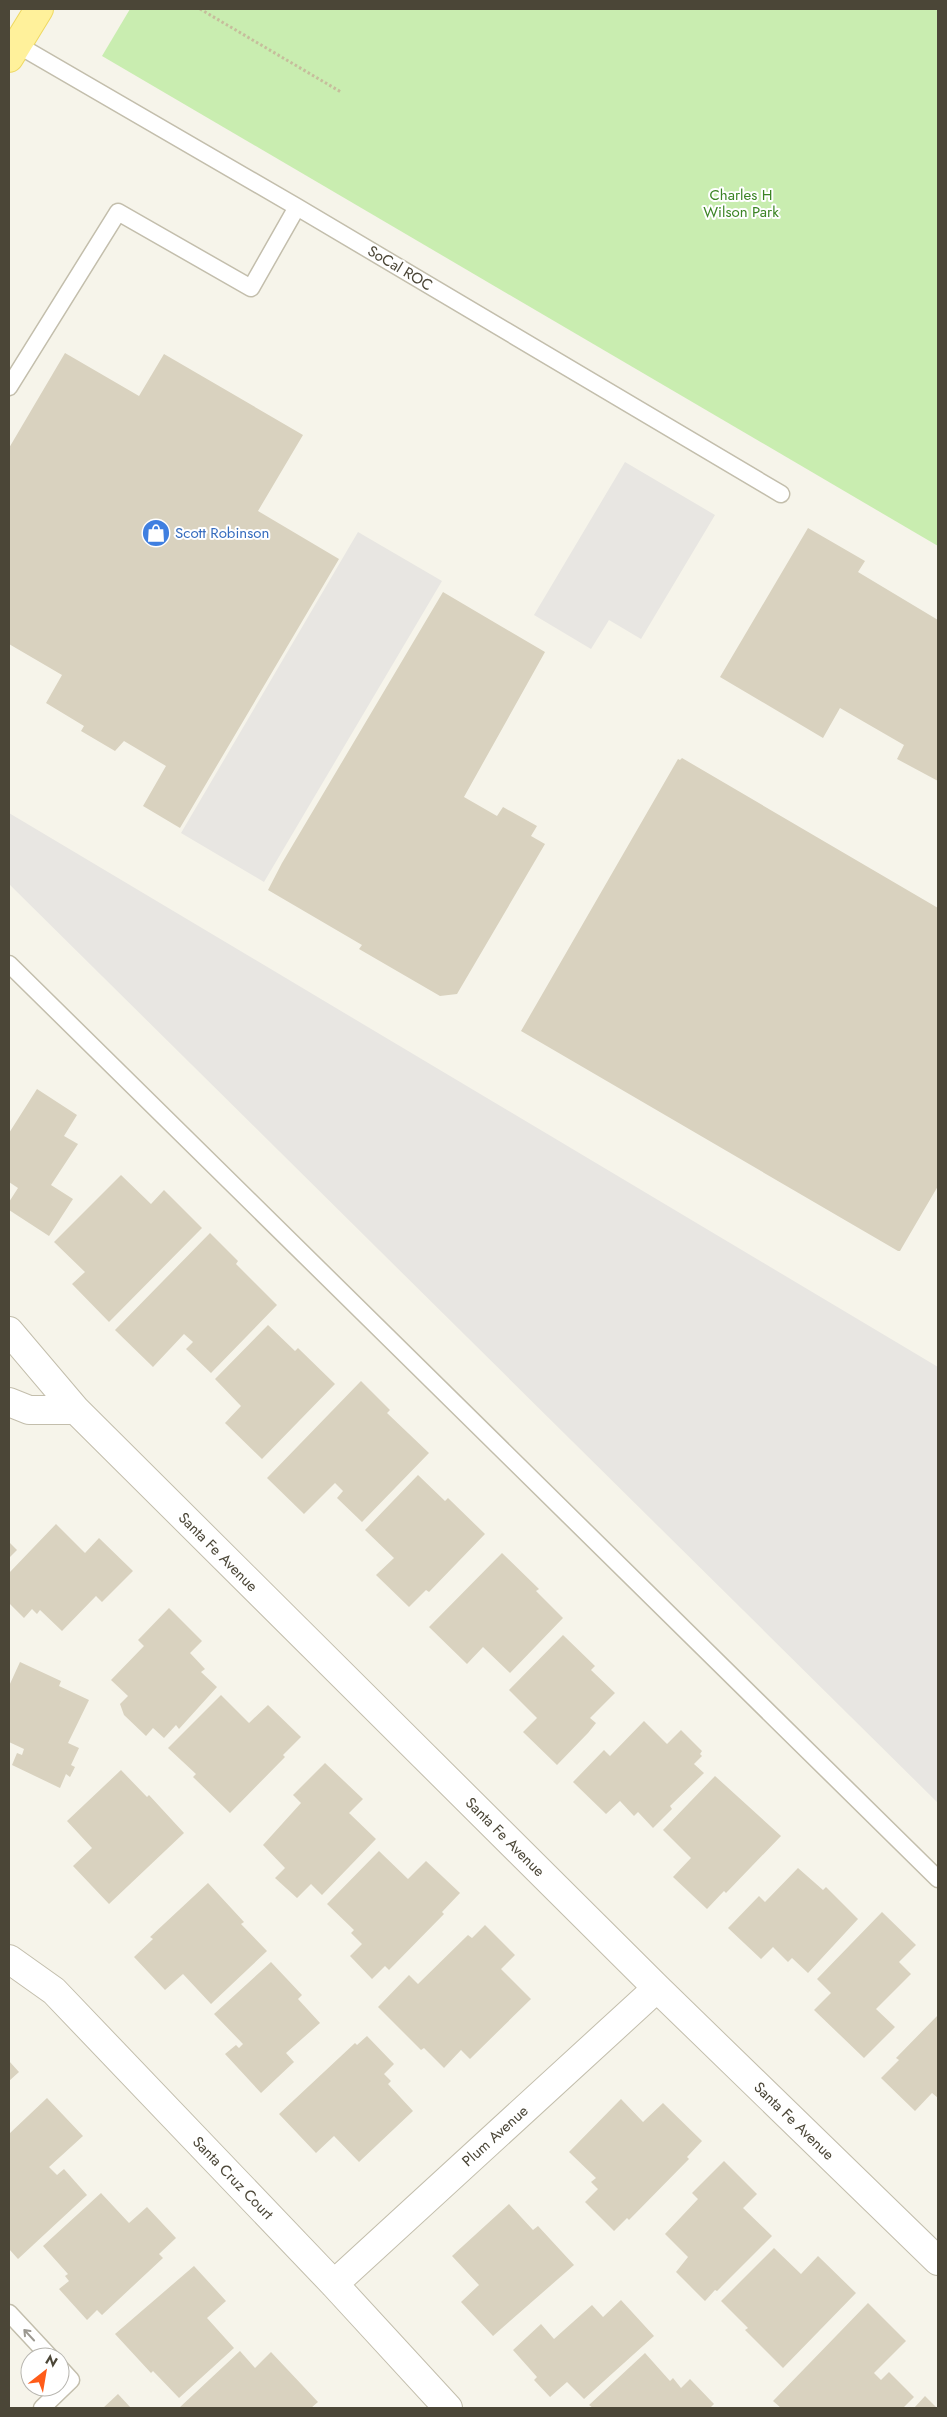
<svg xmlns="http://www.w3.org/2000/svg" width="947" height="2417" font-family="Jost,sans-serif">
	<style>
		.green { fill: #c9edb0 }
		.parking { fill: #e8e6e2 }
		.building { fill: #d9d2bf }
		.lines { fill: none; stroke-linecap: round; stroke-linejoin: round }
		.lane-casing { stroke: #c3beac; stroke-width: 19 }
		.street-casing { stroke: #c3beac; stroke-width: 30 }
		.primary-casing { stroke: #eed861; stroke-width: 30 }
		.path { stroke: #c6bd9c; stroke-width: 3; stroke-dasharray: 2.5 2.5; stroke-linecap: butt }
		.lane { stroke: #fff; stroke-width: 16 }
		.street { stroke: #fff; stroke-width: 28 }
		.primary { stroke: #fff19b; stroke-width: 28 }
		.oneway { stroke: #9c9991 }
		.labels { text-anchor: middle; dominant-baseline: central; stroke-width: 4; stroke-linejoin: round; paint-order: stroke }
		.park-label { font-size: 15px; fill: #3b8424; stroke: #fff }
		.street-label { font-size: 15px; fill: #4b4637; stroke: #fff }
		.shop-label { font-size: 15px; fill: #366cbe; stroke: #fff; text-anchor: start }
	</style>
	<rect width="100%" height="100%" fill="#f6f4ea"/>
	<path class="green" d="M130,9H938V546L102,56Z"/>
	<path class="parking" d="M625,462L715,515L641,639L609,620L591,649L534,615Z
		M358,532L442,581L264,882L181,833Z
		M9,813L938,1367V1803L9,884Z"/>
	<path class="building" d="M65,353L139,396L164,354L303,435L258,511L339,559L180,828L143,806L166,766L124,741L115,751L81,731L84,726L46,703L62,675L9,644V448Z
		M808,528L865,561L858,572L938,620V781L897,759L904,745L840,708L823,738L720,677Z
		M443,592L545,652L464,797L497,816L503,807L537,826L531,836L545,844L457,994L440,996L359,949L362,945L268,890L282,863Z
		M682,758L938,908V1186L900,1251H898L521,1031L678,759L680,760Z
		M37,1089L77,1115L64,1136L78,1144L51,1185L73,1199L49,1236L9,1210V1202L18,1188L9,1182V1133Z
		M121,1175L151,1204L164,1190L202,1228L109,1322L72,1284L85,1272L54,1242Z
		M210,1233L238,1261L236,1264L277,1305L211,1373L186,1349L193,1342L184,1334L153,1367L115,1330Z
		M268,1325L295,1351L298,1348L335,1384L262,1459L225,1423L241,1406L215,1379Z
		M361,1381L390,1410L387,1413L429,1453L362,1522L337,1498L343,1491L335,1483L304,1514L267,1478Z
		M418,1475L445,1501L448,1498L485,1534L429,1592L426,1590L409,1607L376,1575L394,1558L365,1530Z
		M56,1524L85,1553L99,1538L133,1571L102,1602L96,1596L62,1631L40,1610L37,1614L32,1609L24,1618L9,1603V1573Z
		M9,1542L17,1550L9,1558Z
		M502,1553L539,1589L536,1591L563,1618L510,1673L483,1647L467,1664L429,1627Z
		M169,1608L202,1641L190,1653L205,1669L201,1672L217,1687L179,1729L176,1725L164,1738L153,1728L146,1736L124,1715L120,1704L128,1696L111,1680L144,1646L138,1640Z
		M563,1635L595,1666L591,1670L615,1693L590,1718L596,1723L588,1733L557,1765L523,1732L537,1718L509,1690Z
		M20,1662L61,1681L59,1686L89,1700L68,1743L79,1748L71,1765L75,1767L70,1777L66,1774L60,1788L12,1765L17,1753L22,1755L24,1749L9,1742V1686Z
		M221,1695L249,1723L268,1705L301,1737L283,1755L285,1757L230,1813L193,1777L196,1774L168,1748Z
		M644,1721L667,1744L681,1730L702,1751L700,1754L702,1756L694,1764L704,1773L670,1806L672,1809L653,1828L638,1812L634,1816L620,1801L606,1814L573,1782L604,1750L610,1756Z
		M325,1763L363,1799L349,1813L376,1839L322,1895L311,1884L297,1898L275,1878L285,1868L263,1845L301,1803L293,1795Z
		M121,1770L147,1797L149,1795L184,1833L109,1904L73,1866L92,1848L67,1821Z
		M715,1776L781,1836L726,1893L724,1891L707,1909L673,1877L691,1858L663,1830Z
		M379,1851L408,1879L426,1861L460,1893L442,1912L444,1914L389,1970L385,1966L372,1979L350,1956L362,1944L351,1933L354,1930L327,1904Z
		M798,1868L823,1890L826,1887L858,1919L808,1973L792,1958L788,1962L773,1947L761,1959L728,1928L759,1896L765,1902Z
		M208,1883L244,1922L241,1924L267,1951L211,2004L183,1974L165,1990L134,1957L153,1939L150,1937Z
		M882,1912L916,1945L899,1962L911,1974L876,2009L895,2027L864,2058L814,2010L831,1993L817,1979Z
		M485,1925L515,1955L501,1969L531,1999L470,2059L461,2050L444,2068L424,2048L421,2050L378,2007L409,1975L418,1984L468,1935L472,1938Z
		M271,1962L302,1995L298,1999L320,2023L286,2053L294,2062L261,2093L225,2054L236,2045L239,2048L243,2044L214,2014Z
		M938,2015V2098L932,2093L915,2111L881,2078L899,2060L896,2058Z
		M367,2036L394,2064L384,2074L391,2081L388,2084L413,2111L359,2162L334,2136L316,2153L279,2114L355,2043L357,2045Z
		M9,2061L19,2072L9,2081Z
		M47,2098L83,2136L49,2167L57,2175L64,2169L87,2195L18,2259L9,2249V2134Z
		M621,2099L643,2122L663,2103L702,2141L687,2157L689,2159L629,2220L627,2218L614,2231L585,2202L598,2189L591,2182L596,2178L569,2152Z
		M724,2161L757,2194L743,2208L772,2236L717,2291L715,2290L705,2301L676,2272L688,2257L665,2234L698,2199L692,2193Z
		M101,2193L129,2223L147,2207L176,2238L159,2254L163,2258L102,2315L97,2310L87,2320L59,2289L69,2281L65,2276L68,2274L43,2246Z
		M509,2204L533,2230L538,2226L574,2265L493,2336L461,2302L479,2285L452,2256Z
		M774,2248L801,2274L818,2256L856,2293L783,2368L745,2330L748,2328L721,2301Z
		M194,2266L226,2301L207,2318L234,2348L179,2398L153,2371L151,2373L115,2334Z
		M621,2300L654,2336L584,2399L567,2382L550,2397L534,2380L537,2377L513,2350L541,2324L554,2339L592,2305L603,2317Z
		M868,2303L906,2341L874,2373L881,2380L889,2372L914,2397L903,2408H781L773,2401Z
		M240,2351L255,2368L271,2352L318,2402L311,2408H179Z
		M645,2353L670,2381L673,2378L681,2388L690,2379L714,2404L710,2408H593L589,2405Z
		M118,2394L131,2408H103Z
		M925,2396L937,2408H914Z"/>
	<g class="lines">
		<defs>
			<path id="lane" d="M11,41L297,207L781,494
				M9,387L118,212L251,288L297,207
				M9,964L938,1879
				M9,2313L50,2357
				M42,2408L71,2380L60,2368"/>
			<path id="street" d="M9,1331L76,1410L657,1988L938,2261
				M9,1402L29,1410H76
				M9,1959L54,1991L334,2284L448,2408
				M334,2284L657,1988"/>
			<path id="primary" d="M9,58L39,9"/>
		</defs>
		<use href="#lane" class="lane-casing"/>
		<use href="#street" class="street-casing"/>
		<use href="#primary" class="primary-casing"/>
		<path class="path" d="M200,9L341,92"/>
		<use href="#lane" class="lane"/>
		<use href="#street" class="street"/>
		<use href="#primary" class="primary"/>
	</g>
	<defs><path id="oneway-shaft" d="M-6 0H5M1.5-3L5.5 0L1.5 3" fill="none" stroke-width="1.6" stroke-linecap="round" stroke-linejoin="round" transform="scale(1.25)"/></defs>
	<use class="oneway" href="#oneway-shaft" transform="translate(29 2335) rotate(-133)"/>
	<defs>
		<symbol id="shop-disc" viewBox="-11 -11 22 22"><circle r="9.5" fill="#3f7fe0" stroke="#fff"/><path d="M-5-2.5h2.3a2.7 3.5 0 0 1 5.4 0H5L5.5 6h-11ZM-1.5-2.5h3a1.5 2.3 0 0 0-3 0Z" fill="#fff"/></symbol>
	</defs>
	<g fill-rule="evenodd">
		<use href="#shop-disc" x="140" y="517" width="32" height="32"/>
	</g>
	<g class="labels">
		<g class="park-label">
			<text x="741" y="195">Charles H<tspan x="741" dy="17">Wilson Park</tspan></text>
		</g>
		<g class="street-label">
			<text transform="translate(400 268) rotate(31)">SoCal ROC</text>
			<text transform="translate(218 1552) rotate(45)">Santa Fe Avenue</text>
			<text transform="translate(505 1837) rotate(45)">Santa Fe Avenue</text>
			<text transform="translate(794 2121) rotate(44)">Santa Fe Avenue</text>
			<text transform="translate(495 2136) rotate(-42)">Plum Avenue</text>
			<text transform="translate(233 2178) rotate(46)">Santa Cruz Court</text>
		</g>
		<g class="shop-label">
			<text x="175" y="533">Scott Robinson</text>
		</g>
	</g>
	<rect width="947" height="2417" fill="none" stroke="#4b4637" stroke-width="20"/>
	<g transform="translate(45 2372) rotate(31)"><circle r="24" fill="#ffffff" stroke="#b7b5af"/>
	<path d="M0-4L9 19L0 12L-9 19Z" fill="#ff5c19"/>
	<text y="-8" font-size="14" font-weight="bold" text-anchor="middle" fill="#4b4637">N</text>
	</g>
</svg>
